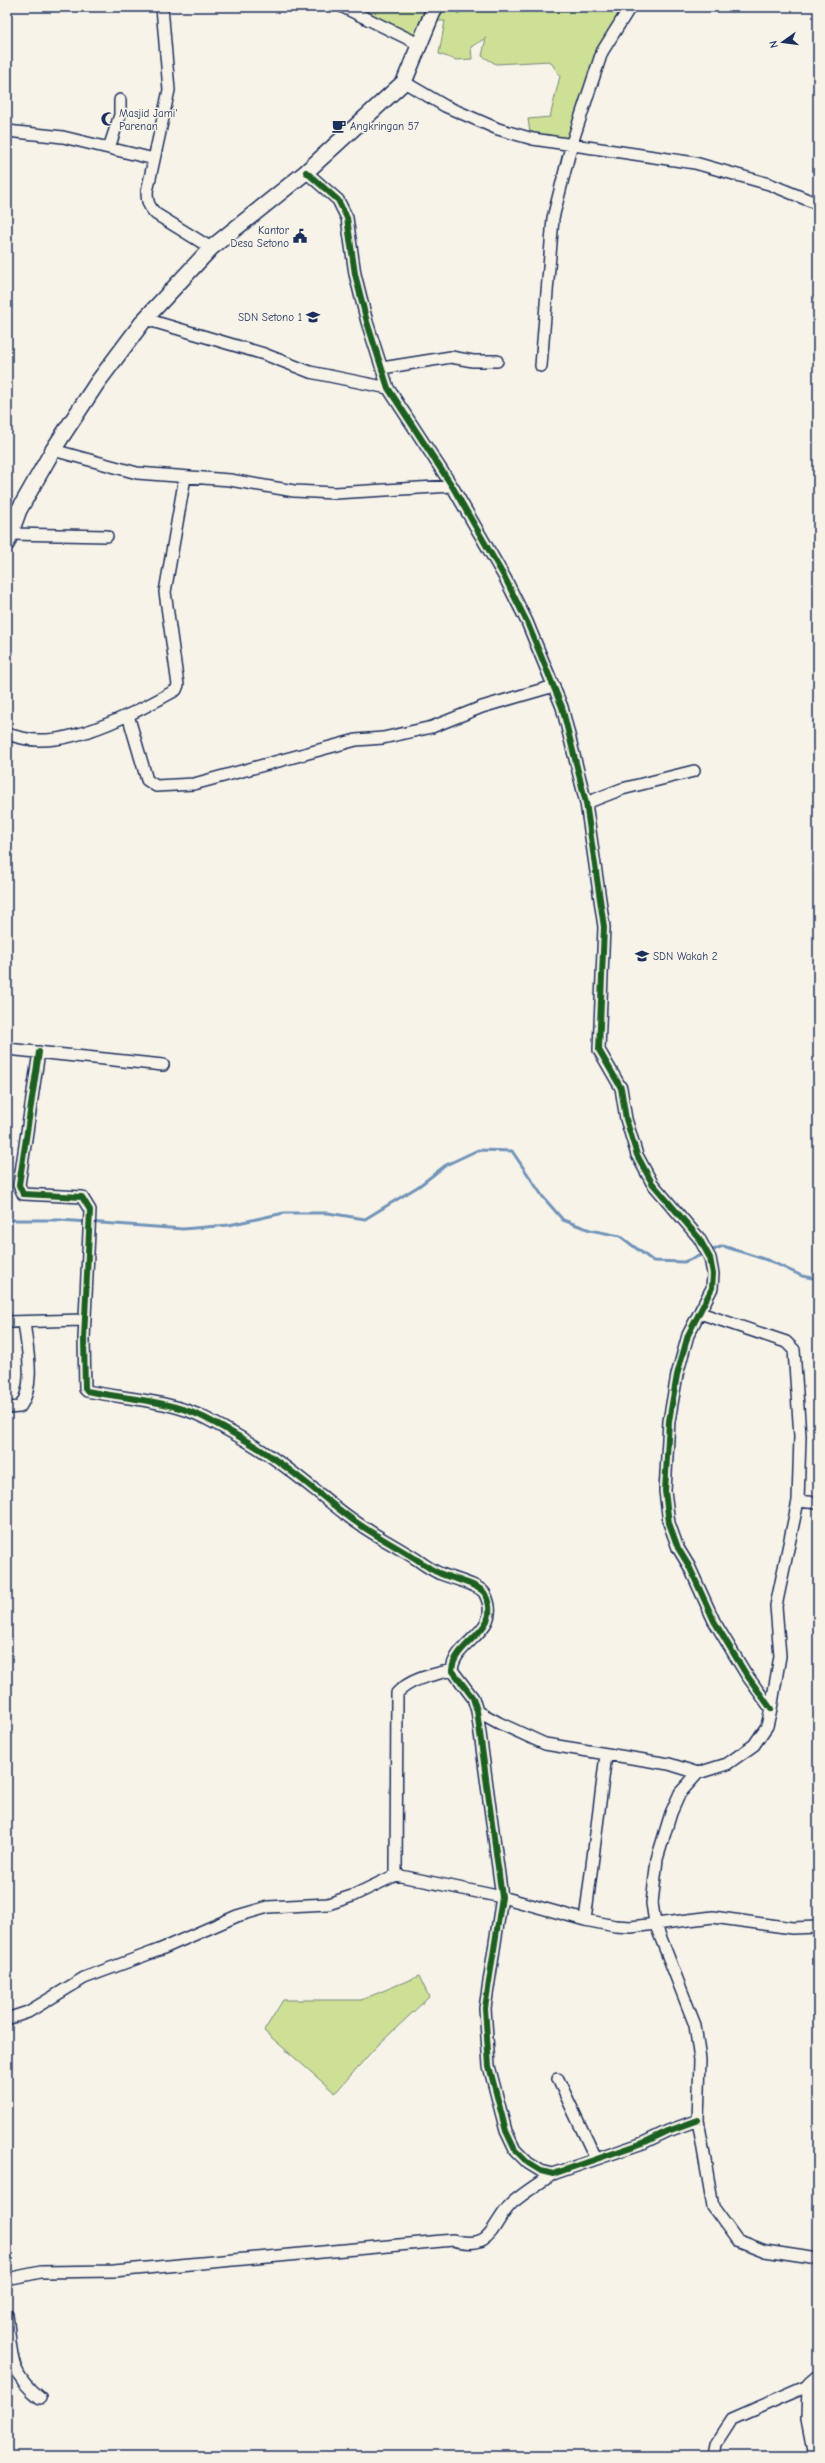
<svg xmlns="http://www.w3.org/2000/svg" width="825" height="2463" font-family="'Comic Neue',sans-serif">
	<style>
		.green { fill: #cde095; stroke: #74887a }
		.lines { fill: none; stroke-linecap: round; stroke-linejoin: round }
		.stream { stroke: #7194b9; stroke-width: 3 }
		.street-casing { stroke: #1b2f5e; stroke-width: 14 }
		.secondary-casing { stroke: #1b2f5e; stroke-width: 18 }
		.street { stroke: #f7f3e8; stroke-width: 11 }
		.secondary { stroke: #f7f3e8; stroke-width: 15 }
		.cycleway-casing { stroke: #f7f3e8; stroke-width: 8 }
		.cycleway { stroke: #1b5e20; stroke-width: 6 }
		.labels { text-anchor: middle; dominant-baseline: central; stroke-width: 3; stroke-linejoin: round; paint-order: stroke }
		.poi-label { font-size: 11px; fill: #1b2f5e; stroke: #f7f3e8; text-anchor: start }
	</style>
	<rect width="100%" height="100%" fill="#f7f3e8"/>
	<filter id="ink" filterUnits="userSpaceOnUse"><feTurbulence type="fractalNoise" baseFrequency=".025" numOctaves="2"/><feDisplacementMap in="SourceGraphic" scale="8" xChannelSelector="R" yChannelSelector="G"/><feConvolveMatrix kernelMatrix="1 2 1 2 8 2 1 2 1" color-interpolation-filters="sRGB"/></filter>
	<g filter="url(#ink)">
		<path class="green" d="M350,7H425L414,37Z
			M441,7H453L459,15L458,7H629L602,52L572,143L530,133L528,119L550,117L560,76L550,61L496,64L482,56L486,38L471,47L472,59L456,60L439,54L445,21H436Z
			M419,1976L429,1997L374,2049L335,2093L264,2031L283,2000H361Z"/>
		<g class="lines">
			<path class="stream" d="M7,1220H60L183,1229L229,1225L284,1213H328L365,1219L419,1186L446,1165L478,1150L512,1151L543,1197L563,1220L590,1230L620,1236L653,1261L684,1262L723,1246L770,1261L802,1276L818,1279"/>
			<defs>
				<path id="street" d="M162,7L169,90L147,192C147,202 149,207 156,214L211,248
					M343,7L421,45
					M404,82L445,106L498,129L533,139L695,163L769,184L818,204
					M7,131L63,137L154,159
					M109,148L120,115V100
					M306,172L338,200L347,218L355,274L367,322L388,388L452,486L505,578L527,622L562,707L586,803L604,927L599,1050L621,1088L626,1119L637,1155L652,1183L699,1238L710,1258L713,1274L712,1288L688,1335L677,1375L669,1421L665,1491L669,1523L678,1548L689,1566L714,1621L746,1674L771,1709
					M145,319L264,354L310,372L388,388
					M541,366L553,218L572,143L602,52L630,7
					M382,368L451,357L473,361H497
					M53,450L137,473L230,480L294,491L335,493L452,486
					M10,534L107,536
					M128,715L147,780L156,786L194,784L356,740L383,738L432,727L482,707L554,686
					M7,734C17,737 27,740 37,740C80,742 139,711 176,690L178,685L165,592L185,477
					M586,803L622,789L694,771
					M7,1049L163,1065
					M39,1052L19,1185L23,1194L82,1197L90,1210L84,1339L85,1389L87,1391C125,1399 170,1400 205,1418C230,1431 257,1446 280,1463C304,1480 326,1500 349,1517C370,1533 394,1545 416,1559C423,1564 431,1570 439,1573C449,1578 480,1584 485,1594C504,1632 455,1639 452,1670L473,1698L477,1711L502,1897L485,2008L489,2066L506,2131L515,2150L528,2163L541,2171L553,2174L643,2143L668,2131L698,2120
					M700,1313L786,1342L794,1350L800,1436L798,1501L776,1606L780,1656L771,1709L767,1726L754,1745L727,1764L698,1773L680,1793L671,1813L657,1859L652,1903L655,1923L695,2025L700,2060L698,2120L713,2207L737,2240L765,2251L818,2259
					M7,1322L85,1320
					M7,1408L20,1407C36,1385 27,1348 24,1322
					M798,1501L818,1503
					M477,1711L499,1723L545,1744L669,1764L698,1773
					M396,1875L397,1693C412,1678 432,1675 452,1670
					M585,1920L606,1755
					M7,2019L28,2012L84,1978L159,1950L237,1916L268,1907L328,1904L352,1896L396,1875L502,1897L585,1920L615,1926L631,1927L713,1917L792,1928L818,1927
					M558,2079L596,2159
					M7,2279L41,2272L114,2271L453,2240C494,2251 490,2225 512,2203C525,2192 539,2183 553,2174
					M7,2315C12,2353 8,2373 40,2398
					M714,2456L716,2444L732,2419L810,2385"/>
				<path id="secondary" d="M7,543L19,510L53,450L97,383L145,319L211,248L306,172L404,82L435,7
					M816,2456L809,2420L810,2385L818,2378"/>
			</defs>
			<use href="#street" class="street-casing"/>
			<use href="#secondary" class="secondary-casing"/>
			<use href="#street" class="street"/>
			<use href="#secondary" class="secondary"/>
			<defs>
				<path id="cycleway" d="M306,172L338,200L347,218L355,274L367,322L388,388L452,486L505,578L527,622L562,707L586,803L604,927L599,1050L621,1088L626,1119L637,1155L652,1183L699,1238L710,1258L713,1274L712,1288L688,1335L677,1375L669,1421L665,1491L669,1523L678,1548L689,1566L714,1621L746,1674L771,1709
					M39,1052L19,1185L23,1194L82,1197L90,1210L84,1339L85,1389L87,1391C125,1399 170,1400 205,1418C230,1431 257,1446 280,1463C304,1480 326,1500 349,1517C370,1533 394,1545 416,1559C423,1564 431,1570 439,1573C449,1578 480,1584 485,1594C504,1632 455,1639 452,1670L473,1698L477,1711L502,1897L485,2008L489,2066L506,2131L515,2150L528,2163L541,2171L553,2174L643,2143L668,2131L698,2120"/>
			</defs>
			<use href="#cycleway" class="cycleway-casing"/>
			<use href="#cycleway" class="cycleway"/>
		</g>
	</g>
	<defs>
		<symbol id="mosque-bare" viewBox="-9 -9 18 18"><path d="M3.5-4.9A6 6 0 1 0 3.5 4.9A5 5 0 1 1 3.5-4.9Z" fill="#1b2f5e" stroke="#f7f3e8" stroke-width="2.5" paint-order="stroke"/></symbol>
		<symbol id="cafe-bare" viewBox="-9 -9 18 18"><path d="M-5.5-4.5H6V0H3Q3 3.5 0 3.5H-2.5Q-5.5 3.5-5.5 0ZM3-3.2v2h1.7v-2ZM-6 4.5H4V6H-6Z" fill="#1b2f5e" stroke="#f7f3e8" stroke-width="2.5" paint-order="stroke"/></symbol>
		<symbol id="civic-bare" viewBox="-9 -9 18 18"><path d="M-.6-6.5H3V-4.5H.6V-3L4-1V1h2V6H-6V1h2V-1L-.6-3ZM-1.2 2.5V6h2.4V2.5Z" fill="#1b2f5e" stroke="#f7f3e8" stroke-width="2.5" paint-order="stroke"/></symbol>
		<symbol id="school-bare" viewBox="-9 -9 18 18"><path d="M0-5L7-2L0 1L-7-2ZM-4 1L0 2.5L4 1V4Q0 6-4 4Z" fill="#1b2f5e" stroke="#f7f3e8" stroke-width="2.5" paint-order="stroke"/></symbol>
	</defs>
	<g fill-rule="evenodd">
		<use href="#mosque-bare" x="98" y="109" width="20" height="20"/>
		<use href="#cafe-bare" x="329" y="116" width="20" height="20"/>
		<use href="#civic-bare" x="290" y="226" width="20" height="20"/>
		<use href="#school-bare" x="303" y="307" width="20" height="20"/>
		<use href="#school-bare" x="632" y="946" width="20" height="20"/>
	</g>
	<g class="labels">
		<g class="poi-label">
			<text x="119" y="113">Masjid Jami'<tspan x="119" dy="13">Parenan</tspan></text>
			<text x="350" y="126">Angkringan 57</text>
			<text x="289" y="230" text-anchor="end">Kantor<tspan x="289" dy="13">Desa Setono</tspan></text>
			<text x="302" y="317" text-anchor="end">SDN Setono 1</text>
			<text x="653" y="956">SDN Wakah 2</text>
		</g>
	</g>
	<rect width="825" height="2463" fill="none" stroke="#f7f3e8" stroke-width="24"/>
	<rect x="12" y="12" width="801" height="2439" fill="none" stroke="#1b2f5e" stroke-width="1.5" filter="url(#ink)"/>
	<g transform="translate(783 42) rotate(256)" stroke="#f7f3e8" stroke-width="3" paint-order="stroke">
	<path d="M0-3L7 15L0 10L-7 15Z" fill="#1b2f5e"/>
	<text y="-6" font-size="11" font-weight="bold" text-anchor="middle" fill="#1b2f5e">N</text>
	</g>
</svg>
